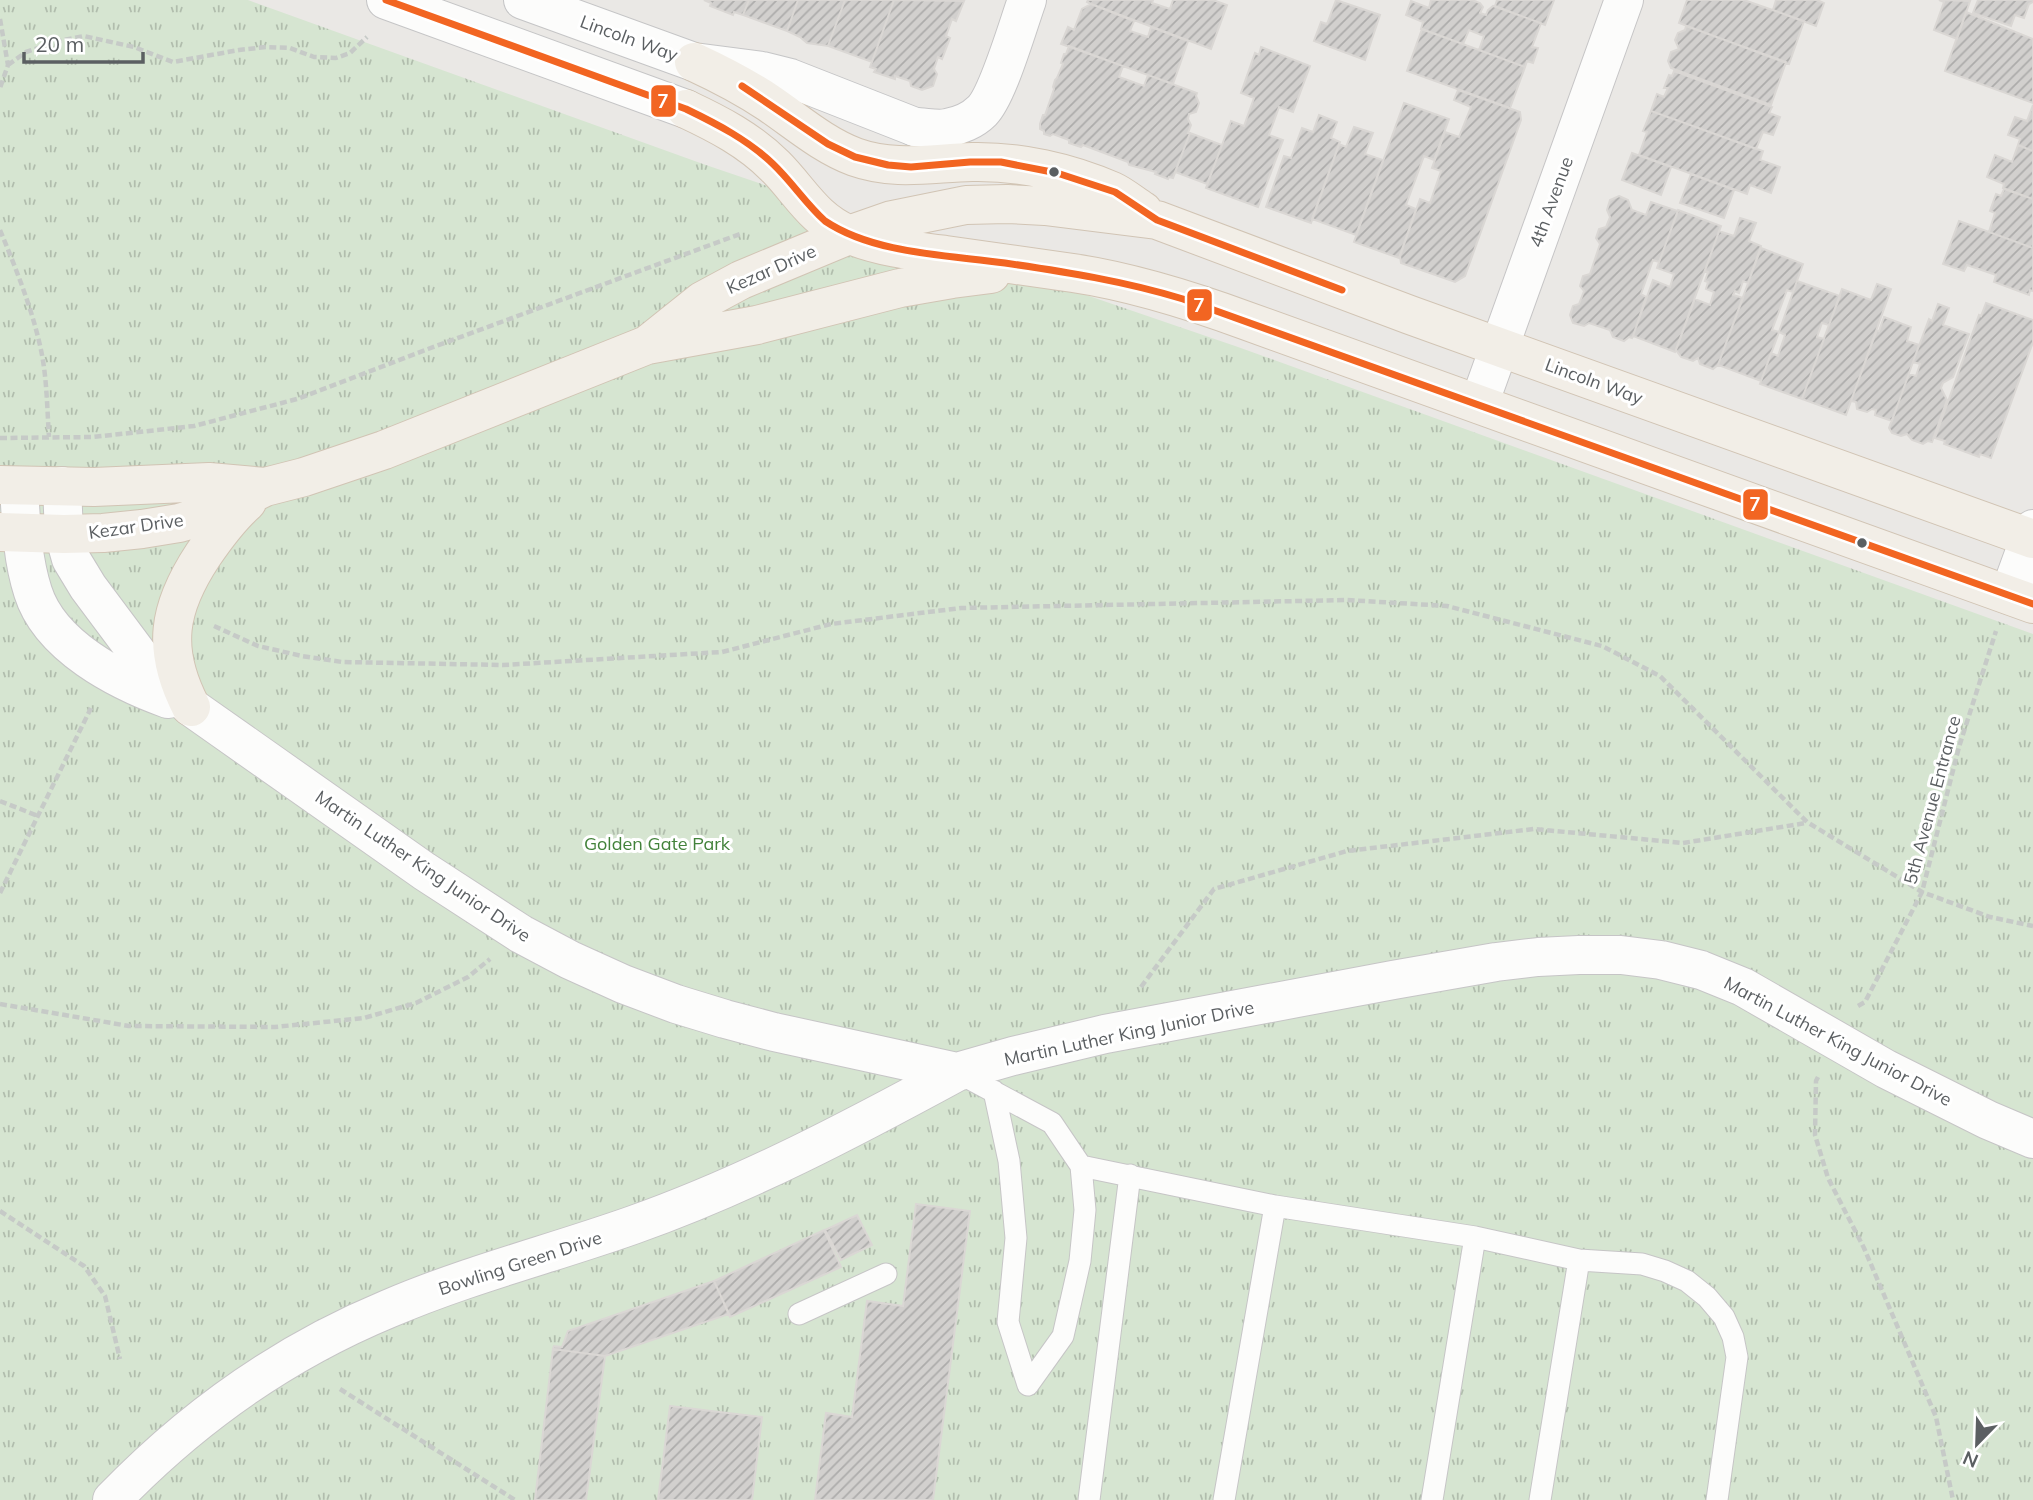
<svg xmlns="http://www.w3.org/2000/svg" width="2033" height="1500" font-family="Mulish,sans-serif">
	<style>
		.park { fill: url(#park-tufts) }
		.building { fill: url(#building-hatch); stroke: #dad7d4; stroke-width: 2 }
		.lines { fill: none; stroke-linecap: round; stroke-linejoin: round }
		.lane-casing { stroke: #c6c5c6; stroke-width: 23 }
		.street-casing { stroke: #c6c5c6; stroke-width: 40 }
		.secondary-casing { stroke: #c5c5c6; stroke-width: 40 }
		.primary-casing { stroke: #d1c4b4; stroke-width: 40 }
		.path { stroke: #c6cac7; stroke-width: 4.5; stroke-dasharray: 7 3.5; stroke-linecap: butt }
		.lane { stroke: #fcfcfb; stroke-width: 21 }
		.street { stroke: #fcfcfb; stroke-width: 38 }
		.secondary { stroke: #fcfcfb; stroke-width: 38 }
		.primary { stroke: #f2eee7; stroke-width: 38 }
		.bus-1-casing { stroke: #fff; stroke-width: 12 }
		.bus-1 { stroke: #f26522; stroke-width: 7 }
		.bus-dot { fill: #5b5f62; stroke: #fff; stroke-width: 2.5 }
		.labels { text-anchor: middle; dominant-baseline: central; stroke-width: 6; stroke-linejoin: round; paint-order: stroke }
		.street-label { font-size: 18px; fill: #5b5f62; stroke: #fff }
		.park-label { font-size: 18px; fill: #42823a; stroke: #fff }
		.line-badge { stroke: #fff; stroke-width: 2.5 }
		.badge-label { font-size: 19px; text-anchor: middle; font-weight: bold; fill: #fff }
	</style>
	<defs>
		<pattern id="park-tufts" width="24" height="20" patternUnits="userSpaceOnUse" patternTransform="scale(1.75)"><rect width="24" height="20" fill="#d6e5d1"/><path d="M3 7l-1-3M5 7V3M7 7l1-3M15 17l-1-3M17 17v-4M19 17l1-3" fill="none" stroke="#b1bdad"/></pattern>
		<pattern id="building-hatch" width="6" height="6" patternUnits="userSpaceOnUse" patternTransform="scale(1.75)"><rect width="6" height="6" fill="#d2d0ce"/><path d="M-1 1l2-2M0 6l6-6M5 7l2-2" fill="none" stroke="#adacab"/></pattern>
	</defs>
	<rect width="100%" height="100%" fill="#eae8e5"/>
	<path class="park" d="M0,0H248L703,164L1238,347L2033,634V1500H0Z"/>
	<path class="building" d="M704,0H749L743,15L734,12L733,15L710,6L711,3Z
		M749,0H798L787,31L743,15Z
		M798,0H845L828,46L807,43L800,37L787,31Z
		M845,0H894L872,62L828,46Z
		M894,0L964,1L956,21L952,19L946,36L950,38L942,59L938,57L934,69L937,74L933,86L922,90L911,86L910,81L895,76V79L874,72L876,69L870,67Z
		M1088,0H1153L1152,3L1170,9L1173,0H1213L1227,5L1211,49L1091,4L1087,2Z
		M1336,0L1380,15L1365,60L1314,41L1321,22L1327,24Z
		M1431,0H1472L1480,3L1483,7L1480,13L1486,15L1488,10L1493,6L1541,23L1532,47L1538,48L1533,63L1527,61L1525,67L1479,50L1484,36L1469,30L1463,44L1421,29L1423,22L1406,15L1411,1L1429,8Z
		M1497,0H1554L1545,25L1495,6Z
		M1687,0H1744L1804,21L1789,64L1679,23Z
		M1776,0H1817L1824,3L1816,26L1773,10Z
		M1939,0L1970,1L1957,39L1934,30L1944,2Z
		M1978,0H2033V2L2029,4L2024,18L2015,15L2011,26L1973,13Z
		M1091,4L1134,21L1130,31L1148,37L1151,27L1188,41L1173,84L1061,44L1068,27L1074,30L1082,9Z
		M1966,12L2033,39V103L1945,71Z
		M1686,26L1786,62L1771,105L1671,68L1668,61L1671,52L1679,49L1675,40L1678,33L1685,30Z
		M1422,29L1525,67L1510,108L1407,71Z
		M1069,46L1123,66L1119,77L1144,86L1148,75L1197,93L1196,96L1199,103L1196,112L1189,114L1188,119L1191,125L1188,133H1190L1173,178L1169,177L1168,179L1155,174L1156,172L1129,165L1128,162L1083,145L1081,147L1069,143V140L1053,134L1050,136L1044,134V131L1040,129V124L1043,115H1045L1054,89L1053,87L1055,80L1057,78L1063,64L1061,63L1064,54H1066Z
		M1261,47L1310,66L1293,112L1279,107L1269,135L1283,140L1258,207L1206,188L1231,121L1244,126L1254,98L1241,93L1255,53L1259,55Z
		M1674,71L1772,107L1769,113L1780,117L1773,135L1763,132L1756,149L1651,111L1657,94L1664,97L1668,88H1664L1669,75L1672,76Z
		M1458,90L1520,112L1521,120L1465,276L1455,282L1401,263L1400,256L1420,199L1430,203L1441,171L1432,168L1445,132L1459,137L1471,107L1454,100Z
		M1404,103L1449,119L1434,160L1424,156L1406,205L1416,209L1399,258L1354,242Z
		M2033,105V151L2018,145L2020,139L2008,135L2015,117L2027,121Z
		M1651,111L1763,151L1760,160L1780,167L1771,193L1750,185L1747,194L1639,155L1647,132L1643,131Z
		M1319,115L1337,122L1331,138L1340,142L1311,223L1266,207L1284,156L1291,158L1302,128L1313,132Z
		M1354,127L1373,133L1365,154L1383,160L1356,235L1312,219L1339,144L1346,147Z
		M1190,133L1222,145L1207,184L1175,172Z
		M2018,145L2033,151V199L2003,188L2004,184L1987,177L1995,155L2012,162Z
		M1632,153L1671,167L1661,195L1622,180Z
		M1691,174L1734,190L1724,218L1680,203Z
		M2004,189L2033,199V248L1989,232L1995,213L1990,211L1996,194L2001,196Z
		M1619,196L1628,200L1632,210L1646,215L1651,202L1678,211L1659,262L1653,260L1641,294L1646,297L1633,336L1632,338L1629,337L1624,341L1613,337L1610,330L1589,323L1584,326L1573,323L1570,315L1573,306L1579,304L1584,291L1580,286L1583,276L1590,274L1600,244L1596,238L1599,229L1606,227L1610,217L1607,210L1610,200Z
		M1678,210L1721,226L1675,352L1633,336L1653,280L1670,287L1674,274L1657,268Z
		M1740,218L1756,223L1749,241L1761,246L1748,283L1743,281L1739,293L1735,291L1733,295L1743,298L1718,365L1713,369L1700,364L1698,358L1693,361L1681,357L1676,350L1695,299L1710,305L1714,292L1706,289L1708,282L1705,281L1708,272L1705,271L1719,231L1734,236Z
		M1959,221L2033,248V291L2030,290L2029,295L1994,282L1996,275L1967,265L1964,271L1943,264Z
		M1761,248L1803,264L1793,292L1787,290L1772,330L1779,332L1761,381L1718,365Z
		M1797,281L1840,296L1829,325L1822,323L1817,337L1824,339L1802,399L1760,384L1771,353L1778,356L1785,335L1779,332Z
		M1877,284L1891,289L1846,415L1802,399L1842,289L1871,300Z
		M1986,303L2033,320V342L1991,458L1980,454L1979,457L1944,444L1945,441L1935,438L1979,315L1981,316Z
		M1938,304L1949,308L1943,325L1969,334L1953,377L1943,383L1941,388L1947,400L1932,442L1928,441L1923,444L1912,440L1907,434L1901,436L1892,433L1889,428L1909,374L1916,376L1920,364L1913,362L1929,319L1932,321Z
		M1884,317L1911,327L1907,341L1919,345L1892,421L1875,415L1876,410L1872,409L1867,412L1857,409L1856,402L1851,401L1877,330L1879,331Z
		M916,1204L970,1211L933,1500H815L826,1413L852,1417L867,1301L903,1306Z
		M857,1215L872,1245L841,1260L825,1230Z
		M824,1230L841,1267L730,1317L714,1281Z
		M714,1281L729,1314L605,1356L553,1349L554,1346L562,1347L568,1331Z
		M553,1349L605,1356L586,1500H535Z
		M670,1406L762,1417L752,1500H658Z"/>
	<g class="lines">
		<defs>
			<path id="lane" d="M957,1072L1052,1123L1081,1166L1085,1210L1080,1261L1063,1336L1028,1385
				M994,1091L1009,1161L1016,1238L1008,1322L1028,1385
				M1081,1166L1275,1206L1475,1237L1579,1260L1642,1264L1665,1271L1687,1281L1707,1297L1724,1317L1733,1337L1737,1357L1717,1500
				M799,1314L886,1274
				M1089,1500L1130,1175
				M1224,1500L1275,1206
				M1432,1500L1475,1237
				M1540,1500L1579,1260"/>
			<path id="street" d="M915,127C925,127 937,130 947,128C959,126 973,120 982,111C998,95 1018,25 1027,0
				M1479,404L1624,0
				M19,486C21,522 22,558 33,592C50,646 118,681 168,699
				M62,486L64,534L71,559L88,587L144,662L191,707L424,871L521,934L570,960L623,984L676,1004L725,1019L774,1032L957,1072L1013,1056L1105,1034L1393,980L1496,962L1538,957L1579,955H1621L1661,960L1701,970L1743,987L1886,1069L1988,1120L2033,1139
				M2009,595L2033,529
				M112,1500C191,1418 282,1353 388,1309C467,1275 551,1254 633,1225C746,1185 852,1129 957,1072"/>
			<path id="secondary" d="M386,0L686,109
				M523,0L694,62L762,71L790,78L915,127"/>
			<path id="primary" d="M694,62C720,74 745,87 769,103C797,122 823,145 855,157C894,171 931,163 972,162C1019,161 1069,172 1112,191C1123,196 1133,205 1143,211
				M686,109C718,124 749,140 775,166C800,191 813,219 848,234C878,247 913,251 946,255C988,261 1031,267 1073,273C1133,282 1190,300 1247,321L2033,604
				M647,345L702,301L741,280L849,235L892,220L966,205L1007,204L1045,206L1157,220L1410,315L2033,539
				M0,485L94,487L209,482L265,487
				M0,532L64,534L103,533L142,529L179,523L210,514L265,487L304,477L384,450L647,345L757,325L900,288L952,279L991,274
				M191,707C161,649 168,608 203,555C216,536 230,517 247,502"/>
		</defs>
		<use href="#lane" class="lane-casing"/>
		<use href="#street" class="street-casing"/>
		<use href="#secondary" class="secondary-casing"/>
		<use href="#primary" class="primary-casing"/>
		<path class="path" d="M0,19L8,65L0,88
			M8,65L26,52L59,41L84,36L134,47L173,62L239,50L266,47L290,48L314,57L336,58L350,53L367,37
			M0,230C16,269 32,308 41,350C47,378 47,408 49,437
			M0,438L93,437L194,426L297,399L428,349L740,234
			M214,626L258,646L302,656L342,662L503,665L722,652L831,624L961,608L1347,600L1447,606L1602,646L1660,676L1807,822L1922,892L1990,917L2033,926
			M0,801L38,816
			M0,893L91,708
			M1141,987L1214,889L1347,851L1534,829L1683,843L1806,823
			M0,1004L129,1026L275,1027L364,1018L416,1003L468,977L490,959
			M1858,1006L1865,1002L1922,892L1959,747L1996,631
			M1818,1077L1816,1081L1815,1135L1828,1178L1864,1248L1936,1417L1953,1500
			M0,1211L84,1266L105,1296L120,1359
			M340,1389L515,1500"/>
		<use href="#lane" class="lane"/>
		<use href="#street" class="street"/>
		<use href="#secondary" class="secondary"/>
		<use href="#primary" class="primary"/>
		<defs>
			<path id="bus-1" d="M386,0L686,109C717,124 748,140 773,164C792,182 806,204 825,221C874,254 948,255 1005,263C1066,272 1124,281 1183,299L2033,604
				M742,86L828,144L855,157L888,165L911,167L970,162H1001L1057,173L1115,192L1157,220L1342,290"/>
		</defs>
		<use href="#bus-1" class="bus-1-casing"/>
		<use href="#bus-1" class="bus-1"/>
	</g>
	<g class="bus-dot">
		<circle cx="1054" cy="172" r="6"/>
		<circle cx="1862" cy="543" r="6"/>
	</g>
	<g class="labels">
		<g class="street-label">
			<text transform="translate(629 38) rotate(20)">Lincoln Way</text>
			<text transform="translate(1551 202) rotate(-70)">4th Avenue</text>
			<text transform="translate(771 269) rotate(-24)">Kezar Drive</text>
			<text transform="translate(1594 381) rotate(20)">Lincoln Way</text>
			<text transform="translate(136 526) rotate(-8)">Kezar Drive</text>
			<text transform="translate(1932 800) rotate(-75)">5th Avenue Entrance</text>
			<text transform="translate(423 866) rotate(34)">Martin Luther King Junior Drive</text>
			<text transform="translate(1129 1033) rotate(-12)">Martin Luther King Junior Drive</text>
			<text transform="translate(1838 1041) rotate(28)">Martin Luther King Junior Drive</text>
			<text transform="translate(520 1263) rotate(-18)">Bowling Green Drive</text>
		</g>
		<g class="park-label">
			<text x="657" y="843">Golden Gate Park</text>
		</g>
	</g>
	<g class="line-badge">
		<rect x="650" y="84" width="27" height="34" rx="7" fill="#f26522"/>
		<rect x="1186" y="288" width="27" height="34" rx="7" fill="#f26522"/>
		<rect x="1742" y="488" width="27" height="33" rx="7" fill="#f26522"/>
	</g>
	<g class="badge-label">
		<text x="663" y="108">7</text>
		<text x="1199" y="312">7</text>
		<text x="1755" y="511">7</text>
	</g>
	<g transform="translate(1977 1444) rotate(203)" stroke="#ffffff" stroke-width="5" paint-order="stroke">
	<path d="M0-5L12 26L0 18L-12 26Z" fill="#5b5f62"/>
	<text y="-10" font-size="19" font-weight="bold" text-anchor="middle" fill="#5b5f62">N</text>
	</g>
	<path d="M24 52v10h119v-10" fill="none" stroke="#5b5f62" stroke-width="3.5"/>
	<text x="35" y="52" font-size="21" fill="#5b5f62" stroke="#ffffff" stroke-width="5" paint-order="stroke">20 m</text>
</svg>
